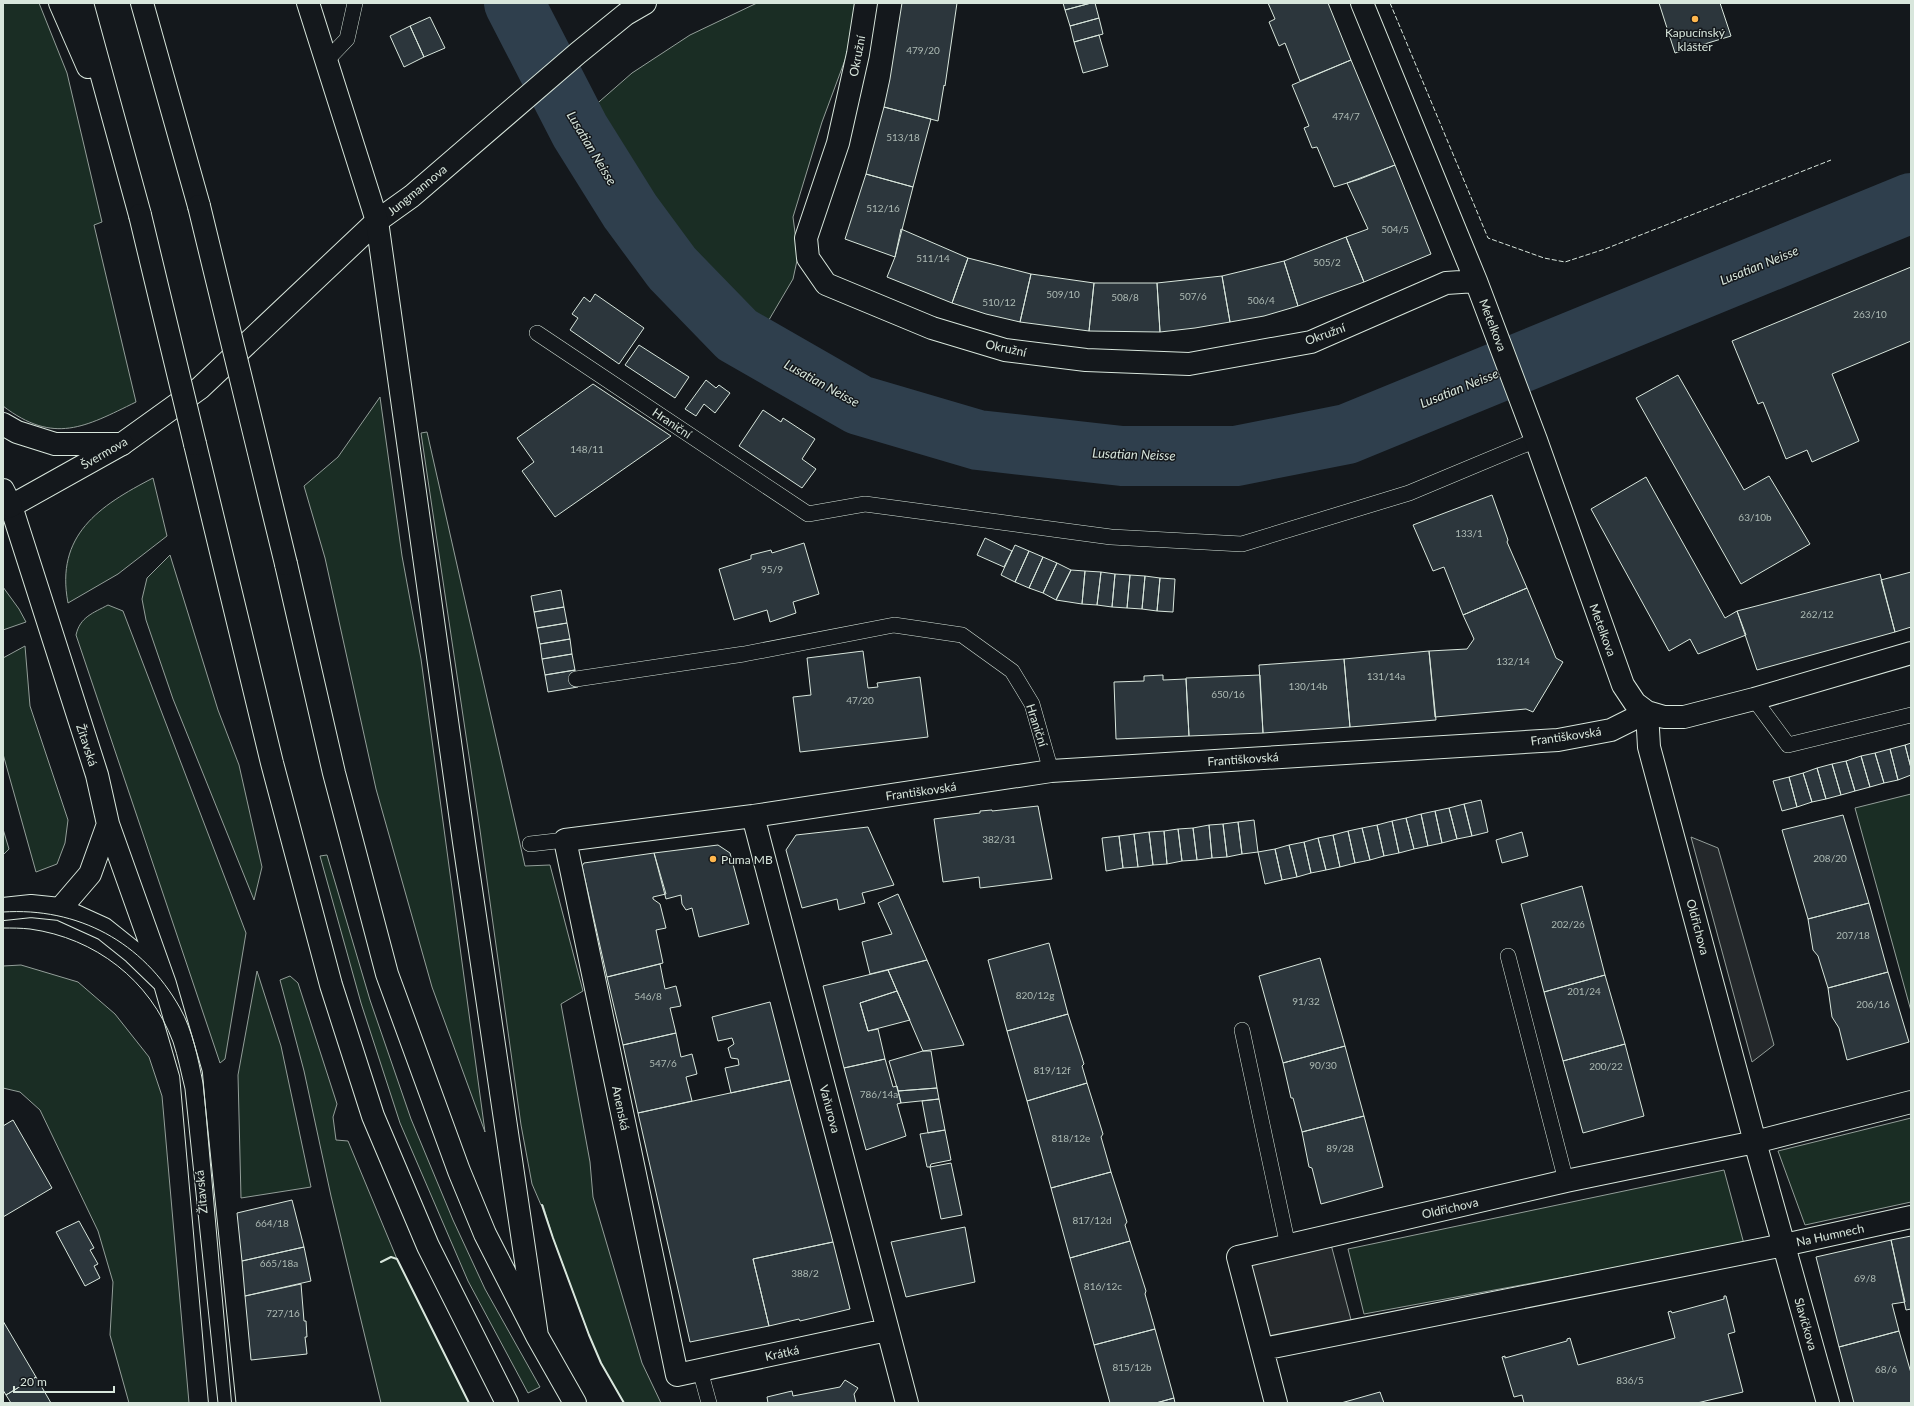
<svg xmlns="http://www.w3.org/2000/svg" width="1914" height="1406" font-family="Lato,sans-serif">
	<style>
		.green { fill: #1a2d24; stroke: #939e99 }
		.parking { fill: #24282b; stroke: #939e99 }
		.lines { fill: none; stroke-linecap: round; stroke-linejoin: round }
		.river { stroke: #2f3f4d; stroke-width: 60 }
		.building { fill: #2c363c; stroke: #d8e6dc }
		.service-casing { stroke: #d8e6dc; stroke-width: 16 }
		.minor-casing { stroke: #d8e6dc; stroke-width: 24 }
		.tertiary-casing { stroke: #d8e6dc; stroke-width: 24 }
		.trunk-casing { stroke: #d8e6dc; stroke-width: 24 }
		.service { stroke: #14181c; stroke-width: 15 }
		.minor { stroke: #14181c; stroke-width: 22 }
		.tertiary { stroke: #14181c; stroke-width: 22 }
		.trunk { stroke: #14181c; stroke-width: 22 }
		.tram { stroke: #d8e6dc; stroke-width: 1 }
		.trunk-bridge-casing { stroke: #d8e6dc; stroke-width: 24; stroke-linecap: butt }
		.trunk-bridge { stroke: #14181c; stroke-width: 22 }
		.fence { stroke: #d8e6dc; stroke-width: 1; stroke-dasharray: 5 2; stroke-linecap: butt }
		.wall { stroke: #d8e6dc; stroke-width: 2 }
		.poi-dot { fill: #ffb74d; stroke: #14181c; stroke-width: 1.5 }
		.labels { text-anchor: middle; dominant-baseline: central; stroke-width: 3; stroke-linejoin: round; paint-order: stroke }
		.number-label { font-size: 10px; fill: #adbab4 }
		.poi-label { font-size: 12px; fill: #d8e6dc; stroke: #14181c }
		.street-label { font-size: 12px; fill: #d8e6dc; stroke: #14181c }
		.water-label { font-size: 13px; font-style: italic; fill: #d8e6dc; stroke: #14181c }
	</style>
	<rect width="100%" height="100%" fill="#14181c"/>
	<path class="green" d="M3,3H39L67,73L102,222L94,225L136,402C85,427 54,445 3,406Z
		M757,3H855V33L822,122L793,217L798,256L793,279L763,330L686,264L625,190L584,115L632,73L690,35Z
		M380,397L402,556L421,659L485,1132L432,987L376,789L325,558L304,486L338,457Z
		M427,432L525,866L550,865L583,991L561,1004L590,1162L593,1197L642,1363L661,1403H624L601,1363L589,1335L553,1238L543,1205H541L532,1184L521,1125L480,830L421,433Z
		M153,478L167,536L118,574L68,603C55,535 99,506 153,478Z
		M170,555L218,710L239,765L262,867L254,900L173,699L146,620L142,599L147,578Z
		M3,587L19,609L26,622L3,630Z
		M108,605L123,611L246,933L225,1059L220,1063L76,635C80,617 93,613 108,605Z
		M25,646L30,706L68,820L65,843L57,864L36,872L3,754V658Z
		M1911,794V1011L1855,808Z
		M3,829L9,849L3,855Z
		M327,855L370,1000L411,1119L453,1220L485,1289L540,1387L528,1393L468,1281L400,1123L361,1003L320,856Z
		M21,965L78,982L115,1014L149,1057L162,1096L189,1403H129L110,1335L113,1282L98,1231L40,1110L20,1092L3,1088V966Z
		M257,971L281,1046L311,1187L241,1198L238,1075Z
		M290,976L298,983L337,1104L333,1117L336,1140L348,1141L397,1259L469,1403H381L331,1196L304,1071L280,980Z
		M1911,1118V1202L1805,1225L1778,1151Z
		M1724,1170L1744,1244L1364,1314L1348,1249Z"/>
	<path class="parking" d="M1691,837L1718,848L1774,1045L1752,1062Z
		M1329,1237L1354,1331L1263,1349L1238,1257Z"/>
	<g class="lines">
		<path class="river" d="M514,3L580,131L630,211L672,268L737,335L859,405L978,440L1122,456H1236L1347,434L1911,203"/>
	</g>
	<path class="building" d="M902,3H957L945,86L944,85L938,121L884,107L890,79Z
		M1063,3H1091L1065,10Z
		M1091,3H1095L1099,18L1070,26L1065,10Z
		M1268,3H1328L1351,60L1300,81L1285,43L1279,46L1269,22L1275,19Z
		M1659,3H1720L1731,36L1675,53Z
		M430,17L445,48L424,57L410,26Z
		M1099,18L1103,34L1074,42L1070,26Z
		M410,26L424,57L404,67L390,36Z
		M1099,35L1108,66L1083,73L1074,42Z
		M1351,60L1395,165L1360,179L1334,187L1317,147L1312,148L1304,128L1309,126L1292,85Z
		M884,107L931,119L913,187L866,174Z
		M1395,165L1431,254L1364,282L1346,237L1368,229L1347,183Z
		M866,174L913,187L895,257L845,239Z
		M901,229L968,258L952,303L887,277L895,257Z
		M1346,237L1364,282L1298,306L1284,261Z
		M968,258L1031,274L1020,322L986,314L952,303Z
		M1284,261L1298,306L1264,316L1230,322L1222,276Z
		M1911,267V341L1832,374L1859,441L1812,462L1807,450L1786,459L1763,402L1758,404L1732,341Z
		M1031,274L1094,283L1089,331L1020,322Z
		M1222,276L1230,322L1195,328L1160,332L1157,283Z
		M1094,283H1157L1160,332L1089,331Z
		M595,294L644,328L619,364L570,330L578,318L572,314L584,297L590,302Z
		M639,345L689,377L675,398L625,365Z
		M1678,375L1744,490L1769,476L1810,544L1741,584L1636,398Z
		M706,380L716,388L719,385L730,393L715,413L704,404L696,416L685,409Z
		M593,384L671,436L555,517L522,471L534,462L517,438Z
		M763,410L781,422L783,418L815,439L802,459L816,469L802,488L739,446Z
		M1646,477L1725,618L1737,611L1746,635L1698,654L1690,639L1669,651L1591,509Z
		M1492,495L1508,540L1507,542L1527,588L1463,615L1444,567L1433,571L1413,525Z
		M985,538L1012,551L1004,567L977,555Z
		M804,543L819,594L793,602L796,613L770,622L767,610L734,620L719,569L751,559V555L771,550L772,553Z
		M1015,545L1029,551L1015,582L1001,575Z
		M1029,551L1043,557L1029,588L1015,582Z
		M1043,557L1057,563L1043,593L1029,588Z
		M1057,563L1071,570L1056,600L1043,593Z
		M1071,570L1085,571L1082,604L1056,600Z
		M1085,571L1101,572L1097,605L1082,604Z
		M1101,572L1115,574L1112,607L1097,605Z
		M1911,572V627L1895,632L1881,580Z
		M1115,574L1130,575L1127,608L1112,607Z
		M1880,574L1895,632L1757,670L1737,611Z
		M1130,575L1145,576L1142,609L1127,608Z
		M1145,576L1160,578L1157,611L1142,609Z
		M1160,578L1175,579L1173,612L1157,611Z
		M1527,588L1556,658L1563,662L1533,712L1526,709L1435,717L1429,651L1467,649L1474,639L1463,615Z
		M561,590L564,607L534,612L531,596Z
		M564,607L567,623L537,628L534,612Z
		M567,623L570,639L540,644L537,628Z
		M570,639L572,654L542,659L540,644Z
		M863,651L868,688L878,687L877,683L920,677L928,737L800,752L793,697L811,695L807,658Z
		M1429,651L1436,720L1350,727L1344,659Z
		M572,654L575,670L545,675L542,659Z
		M1344,659L1350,727L1263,733L1259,665Z
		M575,670L578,687L548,692L545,675Z
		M1163,675V680L1186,679L1189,736L1116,739L1114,682L1144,681V676Z
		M1260,675L1263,733L1189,736L1186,678Z
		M1911,743V768L1905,745Z
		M1905,745L1911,768V775L1898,780L1890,749Z
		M1890,749L1898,780L1884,783L1875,753Z
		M1875,753L1884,783L1870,787L1861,756Z
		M1861,756L1870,787L1855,791L1846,761Z
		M1846,761L1855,791L1841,795L1832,764Z
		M1832,764L1841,795L1826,799L1817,768Z
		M1817,768L1826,799L1812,802L1803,773Z
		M1803,773L1812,802L1797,807L1789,777Z
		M1789,777L1797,807L1782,811L1773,781Z
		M1481,800L1488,832L1472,836L1464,804Z
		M1464,804L1472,836L1457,839L1449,808Z
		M1038,806L1052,879L980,888L979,877L943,882L934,819L980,813V811L992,810V811Z
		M1449,808L1457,839L1442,843L1435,811Z
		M1435,811L1442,843L1428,846L1421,814Z
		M1421,814L1428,846L1414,849L1406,818Z
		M1843,815L1869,903L1808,919L1782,830Z
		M1406,818L1414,849L1399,853L1392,821Z
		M1254,820L1258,852L1242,854L1238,822Z
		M1392,821L1399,853L1384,856L1377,825Z
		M1238,822L1242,854L1227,857L1223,824Z
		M1223,824L1227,857L1212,858L1209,825Z
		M1209,825L1212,858L1197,860L1193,828Z
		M1377,825L1384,856L1370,860L1362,828Z
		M868,827L894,885L862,893L865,903L839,910L837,899L802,908L786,850L796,835Z
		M1193,828L1197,860L1182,861L1178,829Z
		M1362,828L1370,860L1355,863L1348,831Z
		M1178,829L1182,861L1167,864L1164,831Z
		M1164,831L1167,864L1153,865L1149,832Z
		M1348,831L1355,863L1340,867L1333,835Z
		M1149,832L1153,865L1138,867L1134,834Z
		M1522,832L1528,856L1502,863L1496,840Z
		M1134,834L1138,867L1123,868L1119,836Z
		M1333,835L1340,867L1326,870L1318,838Z
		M1119,836L1123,868L1106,871L1102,838Z
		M1318,838L1326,870L1311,873L1304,842Z
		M1304,842L1311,873L1297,877L1289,845Z
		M718,845L730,853L749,924L699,937L692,908L686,910L682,904L681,895L666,899L654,853Z
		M1289,845L1297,877L1282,880L1275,849Z
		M1275,849L1282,880L1265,884L1258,852Z
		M654,853L666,894L653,897V899L660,904L666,928L656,930L663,963L607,977L582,866L584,863Z
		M1582,886L1605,975L1544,992L1521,904Z
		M898,894L927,960L870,974L862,942L892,934L878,903Z
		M1869,903L1888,972L1828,988L1818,956L1813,950L1808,919Z
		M1049,943L1068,1014L1007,1031L988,960Z
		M1320,958L1345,1046L1283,1063L1259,976Z
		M927,960L964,1045L923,1051L888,970Z
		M660,964L665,989L676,986L681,1006L670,1008L676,1033L623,1045L607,977Z
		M888,970L897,991L860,1003L868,1031L878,1029L885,1059L844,1068L823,986Z
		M1888,972L1909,1042L1847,1060L1839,1028L1832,1017L1828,988Z
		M1605,975L1625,1044L1563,1061L1544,992Z
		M897,991L910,1020L868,1031L860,1003Z
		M770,1002L790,1080L731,1093L725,1068L739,1065L738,1059L731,1058L728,1048L734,1044L732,1038L718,1041L712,1017Z
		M1068,1014L1084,1064L1082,1066L1087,1083L1027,1101L1007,1031Z
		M676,1033L681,1057L692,1054L697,1074L686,1077L692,1101L638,1113L623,1045Z
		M1625,1044L1644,1116L1583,1133L1563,1061Z
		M1345,1046L1364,1116L1302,1132L1293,1098H1291L1283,1063Z
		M923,1051H931L937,1088L898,1091L889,1061Z
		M885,1059L893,1087L897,1086L901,1103L897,1104L906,1136L866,1150L844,1068Z
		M790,1080L833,1242L753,1259L769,1326L690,1342L638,1113Z
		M1087,1083L1103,1134L1101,1137L1111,1172L1051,1188L1027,1101Z
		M937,1088L939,1099L901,1103L898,1091Z
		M939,1099L945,1130L928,1133L922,1101Z
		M1364,1116L1383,1187L1321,1204L1312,1168L1309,1167L1302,1132Z
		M13,1120L52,1188L3,1217V1126Z
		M945,1130L951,1160L931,1164L930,1167H927L920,1134Z
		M951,1163L962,1215L941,1219L930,1167Z
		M1111,1172L1127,1222L1125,1225L1130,1241L1070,1258L1051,1188Z
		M292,1200L304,1247L242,1261L237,1213Z
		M79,1221L94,1248L90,1250L98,1264L94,1266L100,1278L85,1286L56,1232Z
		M965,1227L975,1282L906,1297L891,1242Z
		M1911,1236V1309L1906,1310L1891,1240Z
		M1891,1240L1905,1302L1892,1304L1899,1331L1839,1347L1816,1257Z
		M1130,1241L1146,1291L1145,1294L1155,1329L1094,1345L1070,1258Z
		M833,1242L850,1309L800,1321L799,1319L769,1326L753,1259Z
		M304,1247L311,1281L245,1296L242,1261Z
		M301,1284L304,1321H306L307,1337H305L307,1354L251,1360L245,1296Z
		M1724,1296H1726L1735,1332L1728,1334L1743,1392L1697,1403H1524L1522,1395L1514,1397L1502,1357L1505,1356V1358L1567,1341V1339L1570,1338L1578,1365L1675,1338L1668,1312L1671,1311L1672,1313L1724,1299Z
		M3,1321L36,1377L6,1395L3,1390Z
		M1155,1329L1174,1398L1156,1403H1110L1094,1345Z
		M1899,1331L1911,1373V1403H1854L1839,1347Z
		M36,1377L51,1403H11L6,1395Z
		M845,1380L858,1388L854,1394L856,1403H768L767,1397L792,1391L793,1396L840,1387Z
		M1380,1392L1384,1403H1341Z
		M1174,1398L1175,1403H1156Z"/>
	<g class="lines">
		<defs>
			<path id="service" d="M326,61L347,39L355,3
				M537,333L808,514L865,504L1111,537L1242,544L1409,493L1536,440
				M576,679L744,654L894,625L962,635L1012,671L1032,704L1051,771
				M1754,699L1788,745L1911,715
				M530,844L565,840
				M1508,956L1566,1181
				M1242,1030L1288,1246
				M700,1370L709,1403"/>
			<path id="minor" d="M866,3L858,54L838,143L806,238L808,258L826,284L932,328L1005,350L1086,360L1189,364L1311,342L1446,283L1476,281
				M1362,3L1476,281L1536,440L1623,685L1635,703L1647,712L1649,747L1755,1142L1828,1403
				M11,506L97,775L108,824L165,984L191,1074L220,1403
				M753,816L907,1403
				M3,909L31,906L60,909L104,929L134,953L162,980
				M60,909L90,874L108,824
				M887,1330L677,1375L565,840L753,816L1051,771L1558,740L1611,730L1647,712L1664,717H1684L1754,699L1911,653
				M1263,1349L1784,1245L1911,1217
				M1276,1403L1238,1257L1566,1181L1755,1142L1911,1102"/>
			<path id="tertiary" d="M3,508L11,506L122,444L200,388L377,221L412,196L578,53L626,14L645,3"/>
			<path id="trunk" d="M60,3L88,67
				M82,3L140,215
				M142,3L199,206
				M308,3L377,221L464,842L537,1336
				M3,424L17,432L55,444H122
				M195,444L272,763L331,985L373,1116L428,1246L507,1403
				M3,490L11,506
				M286,564L334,773L387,974L459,1171L485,1234L537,1336L575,1403"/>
		</defs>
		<use href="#service" class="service-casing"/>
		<use href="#minor" class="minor-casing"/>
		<use href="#tertiary" class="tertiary-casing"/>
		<use href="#trunk" class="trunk-casing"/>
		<use href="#service" class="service"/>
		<use href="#minor" class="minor"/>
		<use href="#tertiary" class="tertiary"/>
		<use href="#trunk" class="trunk"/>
		<path class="tram" d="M3,912C78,907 143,942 180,1008C193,1031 198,1058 203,1083L236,1403
			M3,928C12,928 21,928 30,929C95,938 150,980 173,1042C178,1057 181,1073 185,1089L218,1403"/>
		<defs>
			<path id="trunk-bridge" d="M199,206L286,564
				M140,215L195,444"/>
		</defs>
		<use href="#trunk-bridge" class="trunk-bridge-casing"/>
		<use href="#trunk-bridge" class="trunk-bridge"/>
		<path class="fence" d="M1390,3L1488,238L1544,258L1565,262L1605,249L1831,160"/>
		<path class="wall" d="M542,1205L553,1238L589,1335L601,1363L624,1403
			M381,1262L391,1257L397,1259L469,1403"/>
	</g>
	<g class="poi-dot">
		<circle cx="1695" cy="19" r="4"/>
		<circle cx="713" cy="859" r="4"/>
	</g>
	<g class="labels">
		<g class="number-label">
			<text x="923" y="50">479/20</text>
			<text x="1346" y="116">474/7</text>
			<text x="903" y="137">513/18</text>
			<text x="883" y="208">512/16</text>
			<text x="1395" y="229">504/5</text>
			<text x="933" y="258">511/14</text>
			<text x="1327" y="262">505/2</text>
			<text x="1063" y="294">509/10</text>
			<text x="1193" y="296">507/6</text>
			<text x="1125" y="297">508/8</text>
			<text x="1261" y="300">506/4</text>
			<text x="999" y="302">510/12</text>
			<text x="1870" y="314">263/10</text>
			<text x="587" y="449">148/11</text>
			<text x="1755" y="517">63/10b</text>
			<text x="1469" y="533">133/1</text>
			<text x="772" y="569">95/9</text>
			<text x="1817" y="614">262/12</text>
			<text x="1513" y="661">132/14</text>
			<text x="1386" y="676">131/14a</text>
			<text x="1308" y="686">130/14b</text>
			<text x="1228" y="694">650/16</text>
			<text x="860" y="700">47/20</text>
			<text x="999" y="839">382/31</text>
			<text x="1830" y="858">208/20</text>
			<text x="1568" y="924">202/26</text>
			<text x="1853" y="935">207/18</text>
			<text x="1584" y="991">201/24</text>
			<text x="1035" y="995">820/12g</text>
			<text x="648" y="996">546/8</text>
			<text x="1306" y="1001">91/32</text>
			<text x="1873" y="1004">206/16</text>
			<text x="663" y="1063">547/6</text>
			<text x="1323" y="1065">90/30</text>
			<text x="1606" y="1066">200/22</text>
			<text x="1052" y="1070">819/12f</text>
			<text x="879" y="1094">786/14a</text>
			<text x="1071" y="1138">818/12e</text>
			<text x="1340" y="1148">89/28</text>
			<text x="1092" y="1220">817/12d</text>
			<text x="272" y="1223">664/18</text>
			<text x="279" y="1263">665/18a</text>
			<text x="805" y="1273">388/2</text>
			<text x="1865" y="1278">69/8</text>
			<text x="1103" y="1286">816/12c</text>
			<text x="283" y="1313">727/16</text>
			<text x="1132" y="1367">815/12b</text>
			<text x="1886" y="1369">68/6</text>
			<text x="1630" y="1380">836/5</text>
		</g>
		<g class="poi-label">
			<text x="1695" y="32">Kapucínský<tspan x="1695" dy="14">klášter</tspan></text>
			<text x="721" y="859" text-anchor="start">Puma MB</text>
		</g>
		<g class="street-label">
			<text transform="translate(857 56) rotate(-79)">Okružní</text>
			<text transform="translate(417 190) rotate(-39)">Jungmannova</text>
			<text transform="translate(1493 325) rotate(69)">Metelkova</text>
			<text transform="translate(1325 334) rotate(-20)">Okružní</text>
			<text transform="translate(1006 348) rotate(12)">Okružní</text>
			<text transform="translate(672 423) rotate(34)">Hraniční</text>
			<text transform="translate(104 453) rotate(-30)">Švermova</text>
			<text transform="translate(1603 630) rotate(70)">Metelkova</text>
			<text transform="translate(1037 725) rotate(72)">Hraniční</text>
			<text transform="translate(1566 736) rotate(-8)">Františkovská</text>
			<text transform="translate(87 745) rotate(72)">Žitavská</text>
			<text transform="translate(1243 759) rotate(-4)">Františkovská</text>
			<text transform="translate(921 791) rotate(-8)">Františkovská</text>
			<text transform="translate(1698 927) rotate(75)">Oldřichova</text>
			<text transform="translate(621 1108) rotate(78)">Anenská</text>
			<text transform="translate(830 1109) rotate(75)">Vaňurova</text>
			<text transform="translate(201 1192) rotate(-95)">Žitavská</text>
			<text transform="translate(1450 1208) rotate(-13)">Oldřichova</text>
			<text transform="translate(1830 1235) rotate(-12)">Na Humnech</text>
			<text transform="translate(1806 1324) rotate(74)">Slavíčkova</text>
			<text transform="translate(782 1353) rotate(-12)">Krátká</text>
		</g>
		<g class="water-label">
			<text transform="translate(592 148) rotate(59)">Lusatian Neisse</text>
			<text transform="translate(1759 265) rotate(-22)">Lusatian Neisse</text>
			<text transform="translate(822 383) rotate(29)">Lusatian Neisse</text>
			<text transform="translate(1459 388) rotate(-22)">Lusatian Neisse</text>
			<text transform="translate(1134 454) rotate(2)">Lusatian Neisse</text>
		</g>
	</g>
	<rect width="1914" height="1406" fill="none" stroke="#d8e6dc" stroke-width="8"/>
	<path d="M14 1386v6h100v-6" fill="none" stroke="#d8e6dc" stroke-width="2"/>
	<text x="20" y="1386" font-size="12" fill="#d8e6dc" stroke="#14181c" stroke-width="3" paint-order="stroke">20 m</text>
</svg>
